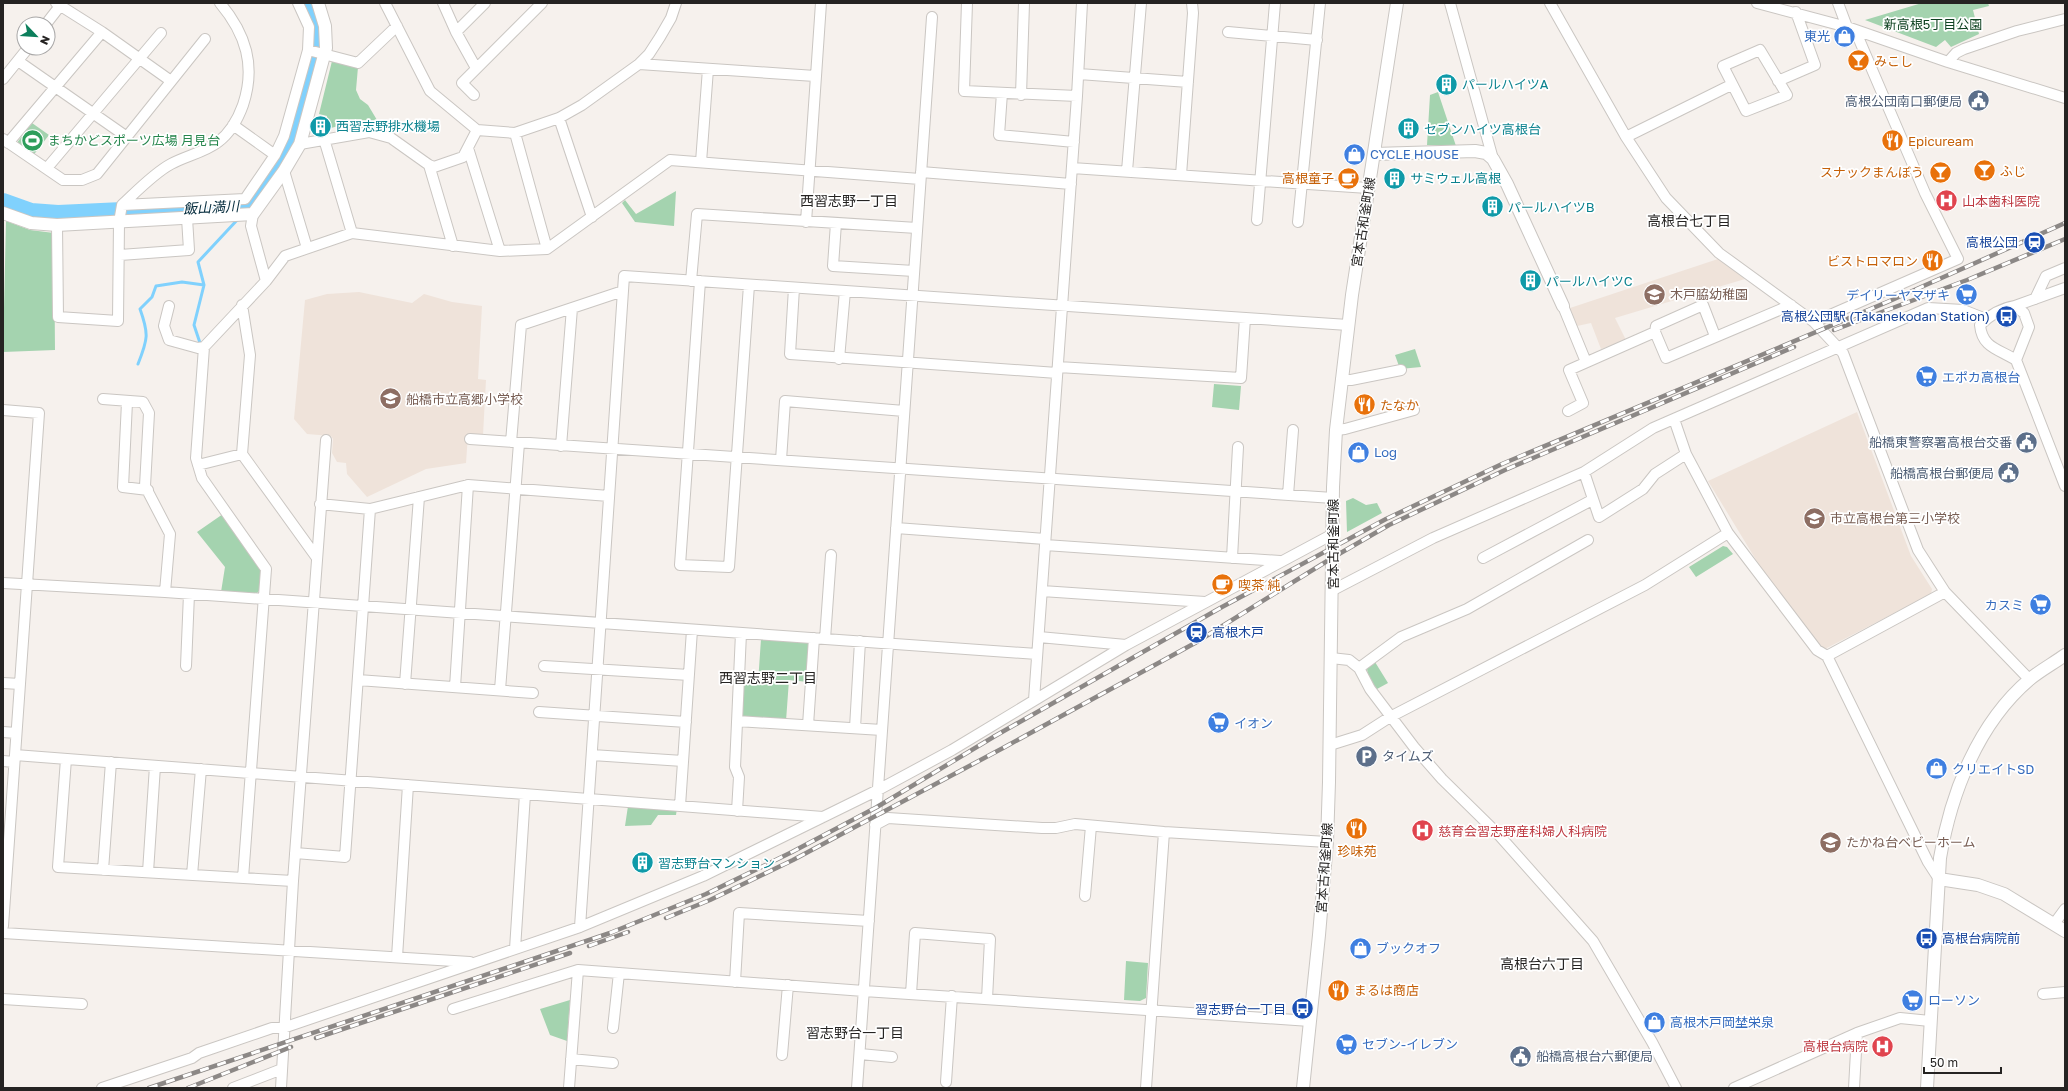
<svg xmlns="http://www.w3.org/2000/svg" width="2068" height="1091" font-family="'Golos Text','Noto Sans JP',sans-serif">
	<style>
		.built { fill: #efe3da }
		.green { fill: #a4d3af }
		.lines { fill: none; stroke-linecap: round; stroke-linejoin: round }
		.stream { stroke: #80d1fd; stroke-width: 3 }
		.river { stroke: #80d1fd; stroke-width: 18 }
		.minor-casing { stroke: #cac6c2; stroke-width: 12 }
		.tertiary-casing { stroke: #cac6c2; stroke-width: 14 }
		.minor { stroke: #fff; stroke-width: 10 }
		.tertiary { stroke: #fff; stroke-width: 12 }
		.rail-casing { stroke: #8c8886; stroke-width: 4.5 }
		.rail { stroke: #fff; stroke-width: 3; stroke-dasharray: 9; stroke-linecap: butt }
		.labels { text-anchor: middle; dominant-baseline: central; stroke-width: 3.5; stroke-linejoin: round; paint-order: stroke }
		.park-label { font-size: 13px; fill: #0e4221; stroke: #fff }
		.shop-label { font-size: 13px; fill: #366cbe; stroke: #fff; text-anchor: start }
		.food-label { font-size: 13px; fill: #c56008; stroke: #fff; text-anchor: start }
		.culture-label { font-size: 13px; fill: #0d838f; stroke: #fff; text-anchor: start }
		.service-label { font-size: 13px; fill: #4e5e75; stroke: #fff; text-anchor: end }
		.leisure-label { font-size: 13px; fill: #27864d; stroke: #fff; text-anchor: start }
		.health-label { font-size: 13px; fill: #be3a42; stroke: #fff; text-anchor: start }
		.street-label { font-size: 13px; fill: #252322; stroke: #fff }
		.transit-label { font-size: 13px; fill: #164399; stroke: #fff; text-anchor: end }
		.education-label { font-size: 13px; fill: #785e54; stroke: #fff; text-anchor: start }
		.neighbourhood-label { font-size: 14px; fill: #252322; stroke: #fff }
		.water-label { font-size: 14px; font-style: italic; fill: #062d3e; stroke: #fff }
	</style>
	<rect width="100%" height="100%" fill="#f6f1ed"/>
	<path class="built" d="M1718,259L1745,279L1615,318L1626,340L1601,349L1591,323L1577,326L1570,308Z
		M359,292L412,303L424,294L452,302L482,306L478,379L486,380L483,435L468,434L466,463L426,469L367,497L347,474L346,463L337,462L332,453L333,439L331,436L307,434L294,419L305,300L327,294Z
		M1857,412L1911,556L1932,589L1931,594L1823,650L1761,568L1708,481Z"/>
	<path class="green" d="M1922,3H1988L1989,6L1973,10L1979,34L1951,47L1945,40L1936,47L1865,20Z
		M332,61L358,67L356,90L360,99L368,105L380,125L358,121L327,129V116L319,114Z
		M1438,92L1456,146L1427,145L1430,95Z
		M32,123L49,135L32,157L16,144Z
		M676,191L674,226L635,222L622,203L625,200L636,214Z
		M6,221L30,230L54,233L55,350L3,352Z
		M1415,349L1421,367L1400,369L1395,355Z
		M1214,384L1241,386L1239,410L1212,407Z
		M1353,498L1366,505L1377,503L1382,513L1347,532L1346,501Z
		M223,514L262,570L261,589L255,595L221,592L225,567L197,532Z
		M1723,546L1727,547L1733,554L1696,577L1689,567Z
		M761,639L807,641L811,645L808,682L789,680L786,721L746,719L742,715L743,683H758Z
		M1375,662L1388,683L1377,689L1368,677L1367,668Z
		M628,806L677,808L676,815H658L651,825L625,826Z
		M1126,961L1148,963L1146,998L1140,1001L1124,1000Z
		M570,1000L567,1041L550,1035L540,1009Z"/>
	<g class="lines">
		<path class="stream" d="M247,210L252,205
			M200,343L194,325L204,285L198,262L239,218
			M138,364C148,339 149,334 140,309L152,297L156,286L182,282L204,285"/>
		<path class="river" d="M3,202L31,212L58,214L252,205L291,143L312,65L318,40L317,27L308,3"/>
		<defs>
			<path id="minor" d="M56,3L102,32L171,81
				M385,3L430,91L477,130L515,133L559,118L582,105L639,64L649,54L660,37L671,18L676,3
				M443,3L456,32L476,68
				M967,3L964,91L1077,96
				M1450,3L1493,159
				M1550,3L1626,137L1666,198L1719,253L1814,322L1843,353L1918,550L1945,592L2030,680
				M1757,3L1847,27L1948,62L2065,98
				M1838,3L1847,27
				M46,24L60,6
				M456,32L485,3
				M1228,32L1317,40
				M308,50L358,63L397,26
				M1760,50L1787,95L1746,111L1723,66Z
				M18,61L127,137
				M1948,62L1956,53L1964,49L2017,31L2065,19
				M639,64L815,76
				M1079,74L1188,82
				M3,79L28,48
				M1778,81L1815,65L1796,12
				M1002,93L999,135L1074,142
				M474,95L462,83L542,3
				M1021,95L1024,3
				M559,118L592,217
				M233,125L275,155
				M515,133L547,249
				M1626,137L1731,85
				M3,139L63,180H82L97,174L205,39
				M324,139L352,233
				M8,143L102,32
				M300,144L369,132L391,138L429,165L434,167L463,157L477,130
				M468,148L500,251
				M701,162L708,69
				M429,165L453,246
				M47,168L161,33
				M1072,168L1368,188
				M284,171L307,248
				M1127,171L1141,3
				M921,172L1071,184
				M1181,175L1193,13L1192,3
				M122,205L245,199L275,155L284,136L308,50L309,27L298,3
				M253,214L251,226L266,281
				M1257,220L1275,3
				M806,222L821,3
				M1298,222L1320,3
				M836,223L833,266L914,271
				M57,225L58,317L118,321L119,222L122,205C136,192 154,173 171,164C186,156 205,152 218,142C230,133 238,119 243,105C256,66 246,34 220,3
				M120,255L189,250L187,218
				M691,281L697,214L917,228
				M700,281L680,565L729,567L749,285
				M794,288L790,354L1057,373
				M2035,299L2046,276L2065,268
				M242,305L250,355L242,454L317,558
				M169,306L164,326L169,340L198,348L204,347
				M1563,306L1586,362
				M2015,306L2065,288
				M1814,322L1958,259L1925,193L1855,30
				M1655,332L1656,326L1703,305L1715,336
				M839,359L845,291
				M2016,360L2029,327L2024,313L2015,306C2002,308 1989,316 1980,325C1982,348 1999,349 2016,360L2065,486
				M1058,367L1241,378L1245,318
				M1341,380H1351L1401,370
				M103,399L143,402L149,413L145,486L170,534L165,592
				M127,402L123,487L148,490
				M3,410L39,413L3,926
				M1568,411L1583,403L1569,370L1655,332L1666,358L1791,305
				M1674,419L1686,454L1728,533L1817,650L1827,656L1928,862L1939,879
				M1336,430L1345,429L1414,410
				M470,439L1333,498
				M511,442L521,325L623,291
				M561,446L572,308
				M781,460L785,401L904,411
				M198,465L242,454
				M1584,472L1599,517L1643,489L1655,474L1686,454
				M1288,495L1293,430
				M320,504L370,509L468,485L609,496
				M896,528L1045,539
				M1045,545L1280,561
				M1232,558L1238,447
				M1483,558L1592,500
				M3,583L165,592L1037,654
				M1333,590L1433,538L1584,472L1653,428L1928,308L1963,310L1986,319
				M1042,591L1205,602
				M1039,637L1126,645
				M825,639L831,555
				M1827,656L1945,592
				M1331,658L1349,660L1359,668L1370,689L1414,747L1442,779L1498,834L1593,941L1652,1042L1676,1088
				M186,666L189,594
				M544,666L689,675
				M1359,668L1401,637L1467,609L1588,540
				M358,680L533,693
				M3,683L20,684
				M405,684L419,497
				M455,687L468,485
				M500,690L519,443
				M1034,700L1077,96L1082,3
				M539,712L686,722
				M737,721L882,730
				M808,725L814,638
				M855,728L860,641
				M3,732L16,733
				M1330,745L1362,735L1390,717L1645,585L1728,533
				M15,755L823,817
				M592,755L683,761
				M66,759L58,867L293,881
				M3,761L14,762
				M680,806L692,630
				M737,811L739,777L735,767L741,633
				M875,825L888,818L1042,828H1056L1075,824L1164,832L1327,842
				M295,853L345,857L370,509
				M103,870L111,762
				M148,872L155,766
				M192,875L201,769
				M243,878L266,569L202,478L196,458L204,347L266,281L285,256L352,233L500,251L547,249L670,160L920,179
				M1085,896L1091,826
				M2054,924L2065,909
				M580,927L624,276L1348,325
				M3,933L470,962
				M515,949L525,794
				M397,957L408,785
				M735,982L739,913L869,921
				M911,994L915,933L990,939L987,999
				M2043,994L2065,992
				M3,999L82,1004
				M453,1009L578,970
				M613,1028L619,973
				M860,1054L892,1057
				M782,1055L788,985
				M571,1059L613,1063
				M946,1082L952,996
				M102,1088L192,1058L199,1053L272,1028H283L580,927L703,876L878,790L952,750L1126,645L1333,534
				M233,1088L282,1069
				M281,1088L293,881L326,440
				M569,1088L578,970L864,991L1310,1021
				M857,1088L932,17
				M1146,1088L1164,832
				M1734,1088L1857,1033L1900,1018L1930,1021
				M1854,1088L1857,1033"/>
			<path id="tertiary" d="M1374,154L1475,151L1486,153L1493,159L1507,184L1563,306
				M3,213L31,223L57,225L253,214L284,171L300,144L326,48L325,26L318,3
				M1939,879L1978,885L2004,894L2065,931
				M1303,1088L1319,935L1327,842L1329,782L1333,487L1336,430L1352,295L1397,3
				M1927,1088L1940,858C1951,793 1978,723 2030,679C2041,670 2054,663 2065,655"/>
		</defs>
		<use href="#minor" class="minor-casing"/>
		<use href="#tertiary" class="tertiary-casing"/>
		<use href="#minor" class="minor"/>
		<use href="#tertiary" class="tertiary"/>
		<defs>
			<path id="rail" d="M1834,330L1967,280L2065,239
				M666,918L710,900L793,860L1003,748L1195,643L1332,558L1389,525L1505,470L1794,347
				M589,946L628,932
				M316,1038L570,953
				M149,1088L610,933L706,894L792,852L877,807L995,736L1222,607L1386,519L1502,464L1892,300L2065,223
				M188,1088L291,1047"/>
		</defs>
		<use href="#rail" class="rail-casing"/>
		<use href="#rail" class="rail"/>
	</g>
	<defs>
		<symbol id="shop-disc" viewBox="-11 -11 22 22"><circle r="9.5" fill="#3f7fe0" stroke="#fff"/><path d="M-5-2.5h2.3a2.7 3.5 0 0 1 5.4 0H5L5.5 6h-11ZM-1.5-2.5h3a1.5 2.3 0 0 0-3 0Z" fill="#fff"/></symbol>
		<symbol id="bar-disc" viewBox="-11 -11 22 22"><circle r="9.5" fill="#e8710a" stroke="#fff"/><path d="M-6-5H6L.8 .8V4.5H3.5V6h-7V4.5H-.8V.8Z" fill="#fff"/></symbol>
		<symbol id="building-disc" viewBox="-11 -11 22 22"><circle r="9.5" fill="#0f9aa8" stroke="#fff"/><path d="M-4-6H4V6H1V3H-1V6H-4ZM-2.5-4.3h1.7v1.8h-1.7ZM.8-4.3h1.7v1.8H.8ZM-2.5-1h1.7V.8h-1.7ZM.8-1h1.7V.8H.8Z" fill="#fff"/></symbol>
		<symbol id="civic-disc" viewBox="-11 -11 22 22"><circle r="9.5" fill="#5c6f8a" stroke="#fff"/><path d="M-.6-6.5H3V-4.5H.6V-3L4-1V1h2V6H-6V1h2V-1L-.6-3ZM-1.2 2.5V6h2.4V2.5Z" fill="#fff"/></symbol>
		<symbol id="stadium-disc" viewBox="-11 -11 22 22"><circle r="9.5" fill="#2e9e5b" stroke="#fff"/><path d="M0-5a6.5 5 0 1 0 0 10a6.5 5 0 1 0 0-10ZM-3.5-1.8h7v3.6h-7Z" fill="#fff"/></symbol>
		<symbol id="restaurant-disc" viewBox="-11 -11 22 22"><circle r="9.5" fill="#e8710a" stroke="#fff"/><path d="M-5-6h1v4h1v-4h1v4h1v-4h1v5L-1.5 .5V6h-2V.5L-5-1ZM5-6V6H3V1.5H1.5Q1.5-4 5-6Z" fill="#fff"/></symbol>
		<symbol id="cafe-disc" viewBox="-11 -11 22 22"><circle r="9.5" fill="#e8710a" stroke="#fff"/><path d="M-5.5-4.5H6V0H3Q3 3.5 0 3.5H-2.5Q-5.5 3.5-5.5 0ZM3-3.2v2h1.7v-2ZM-6 4.5H4V6H-6Z" fill="#fff"/></symbol>
		<symbol id="hospital-disc" viewBox="-11 -11 22 22"><circle r="9.5" fill="#e0444e" stroke="#fff"/><path d="M-5-5h3v3.5h4V-5h3V5h-3V1.5h-4V5h-3Z" fill="#fff"/></symbol>
		<symbol id="station-disc" viewBox="-11 -11 22 22"><circle r="9.5" fill="#1a4fb4" stroke="#fff"/><path d="M-3-6H3Q5-6 5-4V2Q5 4 3 4L4.5 6H3L1.5 4h-3L-3 6H-4.5L-3 4Q-5 4-5 2V-4Q-5-6-3-6ZM-3.5-4v3h7v-3ZM-3.5 1v1.5H-2V1ZM2 1v1.5H3.5V1Z" fill="#fff"/></symbol>
		<symbol id="school-disc" viewBox="-11 -11 22 22"><circle r="9.5" fill="#8d6e63" stroke="#fff"/><path d="M0-5L7-2L0 1L-7-2ZM-4 1L0 2.5L4 1V4Q0 6-4 4Z" fill="#fff"/></symbol>
		<symbol id="supermarket-disc" viewBox="-11 -11 22 22"><circle r="9.5" fill="#3f7fe0" stroke="#fff"/><path d="M-6-5.5h2.5l.6 2H6L4.5 2H-2.5L-4.4-4H-6ZM-1.5 3.2a1.3 1.3 0 1 0 .1 0ZM3 3.2a1.3 1.3 0 1 0 .1 0Z" fill="#fff"/></symbol>
		<symbol id="bus-disc" viewBox="-11 -11 22 22"><circle r="9.5" fill="#1a4fb4" stroke="#fff"/><path d="M-5-6H5V4H4V6H2V4H-2V6H-4V4H-5ZM-3.5-4V0h7V-4ZM-3.5 1.2v1.5H-2V1.2ZM2 1.2v1.5H3.5V1.2Z" fill="#fff"/></symbol>
		<symbol id="parking-disc" viewBox="-11 -11 22 22"><circle r="9.5" fill="#5c6f8a" stroke="#fff"/><path d="M-3.5-5.5H1a3.5 3.5 0 0 1 0 7H-1V5.5H-3.5ZM-1-3.4V-.6H.8a1.4 1.4 0 0 0 0-2.8Z" fill="#fff"/></symbol>
	</defs>
	<g fill-rule="evenodd">
		<use href="#shop-disc" x="1832" y="24" width="25" height="25"/>
		<use href="#bar-disc" x="1846" y="48" width="25" height="25"/>
		<use href="#building-disc" x="1434" y="72" width="25" height="25"/>
		<use href="#civic-disc" x="1966" y="88" width="25" height="25"/>
		<use href="#building-disc" x="308" y="114" width="25" height="25"/>
		<use href="#building-disc" x="1396" y="116" width="25" height="25"/>
		<use href="#stadium-disc" x="20" y="128" width="25" height="25"/>
		<use href="#restaurant-disc" x="1880" y="128" width="25" height="25"/>
		<use href="#shop-disc" x="1342" y="142" width="25" height="25"/>
		<use href="#bar-disc" x="1972" y="158" width="25" height="25"/>
		<use href="#bar-disc" x="1928" y="160" width="25" height="25"/>
		<use href="#cafe-disc" x="1336" y="166" width="25" height="25"/>
		<use href="#building-disc" x="1382" y="166" width="25" height="25"/>
		<use href="#hospital-disc" x="1934" y="188" width="25" height="25"/>
		<use href="#building-disc" x="1480" y="194" width="25" height="25"/>
		<use href="#station-disc" x="2022" y="230" width="25" height="25"/>
		<use href="#restaurant-disc" x="1920" y="248" width="25" height="25"/>
		<use href="#building-disc" x="1518" y="268" width="25" height="25"/>
		<use href="#school-disc" x="1642" y="282" width="25" height="25"/>
		<use href="#supermarket-disc" x="1954" y="282" width="25" height="25"/>
		<use href="#bus-disc" x="1994" y="304" width="25" height="25"/>
		<use href="#supermarket-disc" x="1914" y="364" width="25" height="25"/>
		<use href="#school-disc" x="378" y="386" width="25" height="25"/>
		<use href="#restaurant-disc" x="1352" y="392" width="25" height="25"/>
		<use href="#civic-disc" x="2014" y="430" width="25" height="25"/>
		<use href="#shop-disc" x="1346" y="440" width="25" height="25"/>
		<use href="#civic-disc" x="1996" y="460" width="25" height="25"/>
		<use href="#school-disc" x="1802" y="506" width="25" height="25"/>
		<use href="#cafe-disc" x="1210" y="572" width="25" height="25"/>
		<use href="#supermarket-disc" x="2028" y="592" width="25" height="25"/>
		<use href="#station-disc" x="1184" y="620" width="25" height="25"/>
		<use href="#supermarket-disc" x="1206" y="710" width="25" height="25"/>
		<use href="#parking-disc" x="1354" y="744" width="25" height="25"/>
		<use href="#shop-disc" x="1924" y="756" width="25" height="25"/>
		<use href="#restaurant-disc" x="1344" y="816" width="25" height="25"/>
		<use href="#hospital-disc" x="1410" y="818" width="25" height="25"/>
		<use href="#school-disc" x="1818" y="830" width="25" height="25"/>
		<use href="#building-disc" x="630" y="850" width="25" height="25"/>
		<use href="#bus-disc" x="1914" y="926" width="25" height="25"/>
		<use href="#shop-disc" x="1348" y="936" width="25" height="25"/>
		<use href="#restaurant-disc" x="1326" y="978" width="25" height="25"/>
		<use href="#supermarket-disc" x="1900" y="988" width="25" height="25"/>
		<use href="#bus-disc" x="1290" y="996" width="25" height="25"/>
		<use href="#shop-disc" x="1642" y="1010" width="25" height="25"/>
		<use href="#supermarket-disc" x="1334" y="1032" width="25" height="25"/>
		<use href="#hospital-disc" x="1870" y="1034" width="25" height="25"/>
		<use href="#civic-disc" x="1508" y="1044" width="25" height="25"/>
	</g>
	<g class="labels">
		<g class="park-label">
			<text x="1933" y="24">新高根5丁目公園</text>
		</g>
		<g class="shop-label">
			<text x="1830" y="36" text-anchor="end">東光</text>
			<text x="1370" y="154">CYCLE HOUSE</text>
			<text x="1950" y="295" text-anchor="end">デイリーヤマザキ</text>
			<text x="1942" y="377">エポカ高根台</text>
			<text x="1374" y="452">Log</text>
			<text x="2024" y="605" text-anchor="end">カスミ</text>
			<text x="1234" y="723">イオン</text>
			<text x="1952" y="769">クリエイトSD</text>
			<text x="1376" y="948">ブックオフ</text>
			<text x="1928" y="1000">ローソン</text>
			<text x="1670" y="1022">高根木戸岡埜栄泉</text>
			<text x="1362" y="1044">セブン-イレブン</text>
		</g>
		<g class="food-label">
			<text x="1874" y="61">みこし</text>
			<text x="1908" y="141">Epicuream</text>
			<text x="2000" y="171">ふじ</text>
			<text x="1924" y="172" text-anchor="end">スナックまんぼう</text>
			<text x="1334" y="178" text-anchor="end">高根童子</text>
			<text x="1918" y="261" text-anchor="end">ビストロマロン</text>
			<text x="1380" y="405">たなか</text>
			<text x="1238" y="585">喫茶 純</text>
			<text x="1357" y="851" text-anchor="middle">珍味苑</text>
			<text x="1354" y="990">まるは商店</text>
		</g>
		<g class="culture-label">
			<text x="1462" y="84">パールハイツA</text>
			<text x="336" y="126">西習志野排水機場</text>
			<text x="1424" y="129">セブンハイツ高根台</text>
			<text x="1410" y="178">サミウェル高根</text>
			<text x="1508" y="207">パールハイツB</text>
			<text x="1546" y="281">パールハイツC</text>
			<text x="658" y="863">習志野台マンション</text>
		</g>
		<g class="service-label">
			<text x="1962" y="101">高根公団南口郵便局</text>
			<text x="2012" y="442">船橋東警察署高根台交番</text>
			<text x="1994" y="473">船橋高根台郵便局</text>
			<text x="1382" y="756" text-anchor="start">タイムズ</text>
			<text x="1536" y="1056" text-anchor="start">船橋高根台六郵便局</text>
		</g>
		<g class="leisure-label">
			<text x="48" y="140">まちかどスポーツ広場 月見台</text>
		</g>
		<g class="health-label">
			<text x="1962" y="201">山本歯科医院</text>
			<text x="1438" y="831">慈育会習志野産科婦人科病院</text>
			<text x="1868" y="1046" text-anchor="end">高根台病院</text>
		</g>
		<g class="street-label">
			<text transform="translate(1363 222) rotate(-81)">宮本古和釜町線</text>
			<text transform="translate(1333 544) rotate(-90)">宮本古和釜町線</text>
			<text transform="translate(1324 868) rotate(-86)">宮本古和釜町線</text>
		</g>
		<g class="transit-label">
			<text x="2018" y="242">高根公団</text>
			<text x="1990" y="316">高根公団駅 (Takanekodan Station)</text>
			<text x="1212" y="632" text-anchor="start">高根木戸</text>
			<text x="1942" y="938" text-anchor="start">高根台病院前</text>
			<text x="1286" y="1009">習志野台一丁目</text>
		</g>
		<g class="education-label">
			<text x="1670" y="294">木戸脇幼稚園</text>
			<text x="406" y="399">船橋市立高郷小学校</text>
			<text x="1830" y="518">市立高根台第三小学校</text>
			<text x="1846" y="842">たかね台ベビーホーム</text>
		</g>
		<g class="neighbourhood-label">
			<text x="849" y="200">西習志野一丁目</text>
			<text x="1689" y="220">高根台七丁目</text>
			<text x="768" y="677">西習志野二丁目</text>
			<text x="1542" y="963">高根台六丁目</text>
			<text x="855" y="1032">習志野台一丁目</text>
		</g>
		<g class="water-label">
			<text transform="translate(211 207) rotate(-3)">飯山満川</text>
		</g>
	</g>
	<rect width="2068" height="1091" fill="none" stroke="#252322" stroke-width="8"/>
	<g transform="translate(36 36) rotate(115)"><circle r="19" fill="#ffffff" stroke="#a8a7a7"/>
	<path d="M0-3L7 15L0 10L-7 15Z" fill="#0d7f5c"/>
	<text y="-6" font-size="11" font-weight="bold" text-anchor="middle" fill="#252322">N</text>
	</g>
	<path d="M1924 1067v6h77v-6" fill="none" stroke="#252322" stroke-width="2"/>
	<text x="1930" y="1067" font-size="12" fill="#252322" stroke="#ffffff" stroke-width="3" paint-order="stroke">50 m</text>
</svg>
